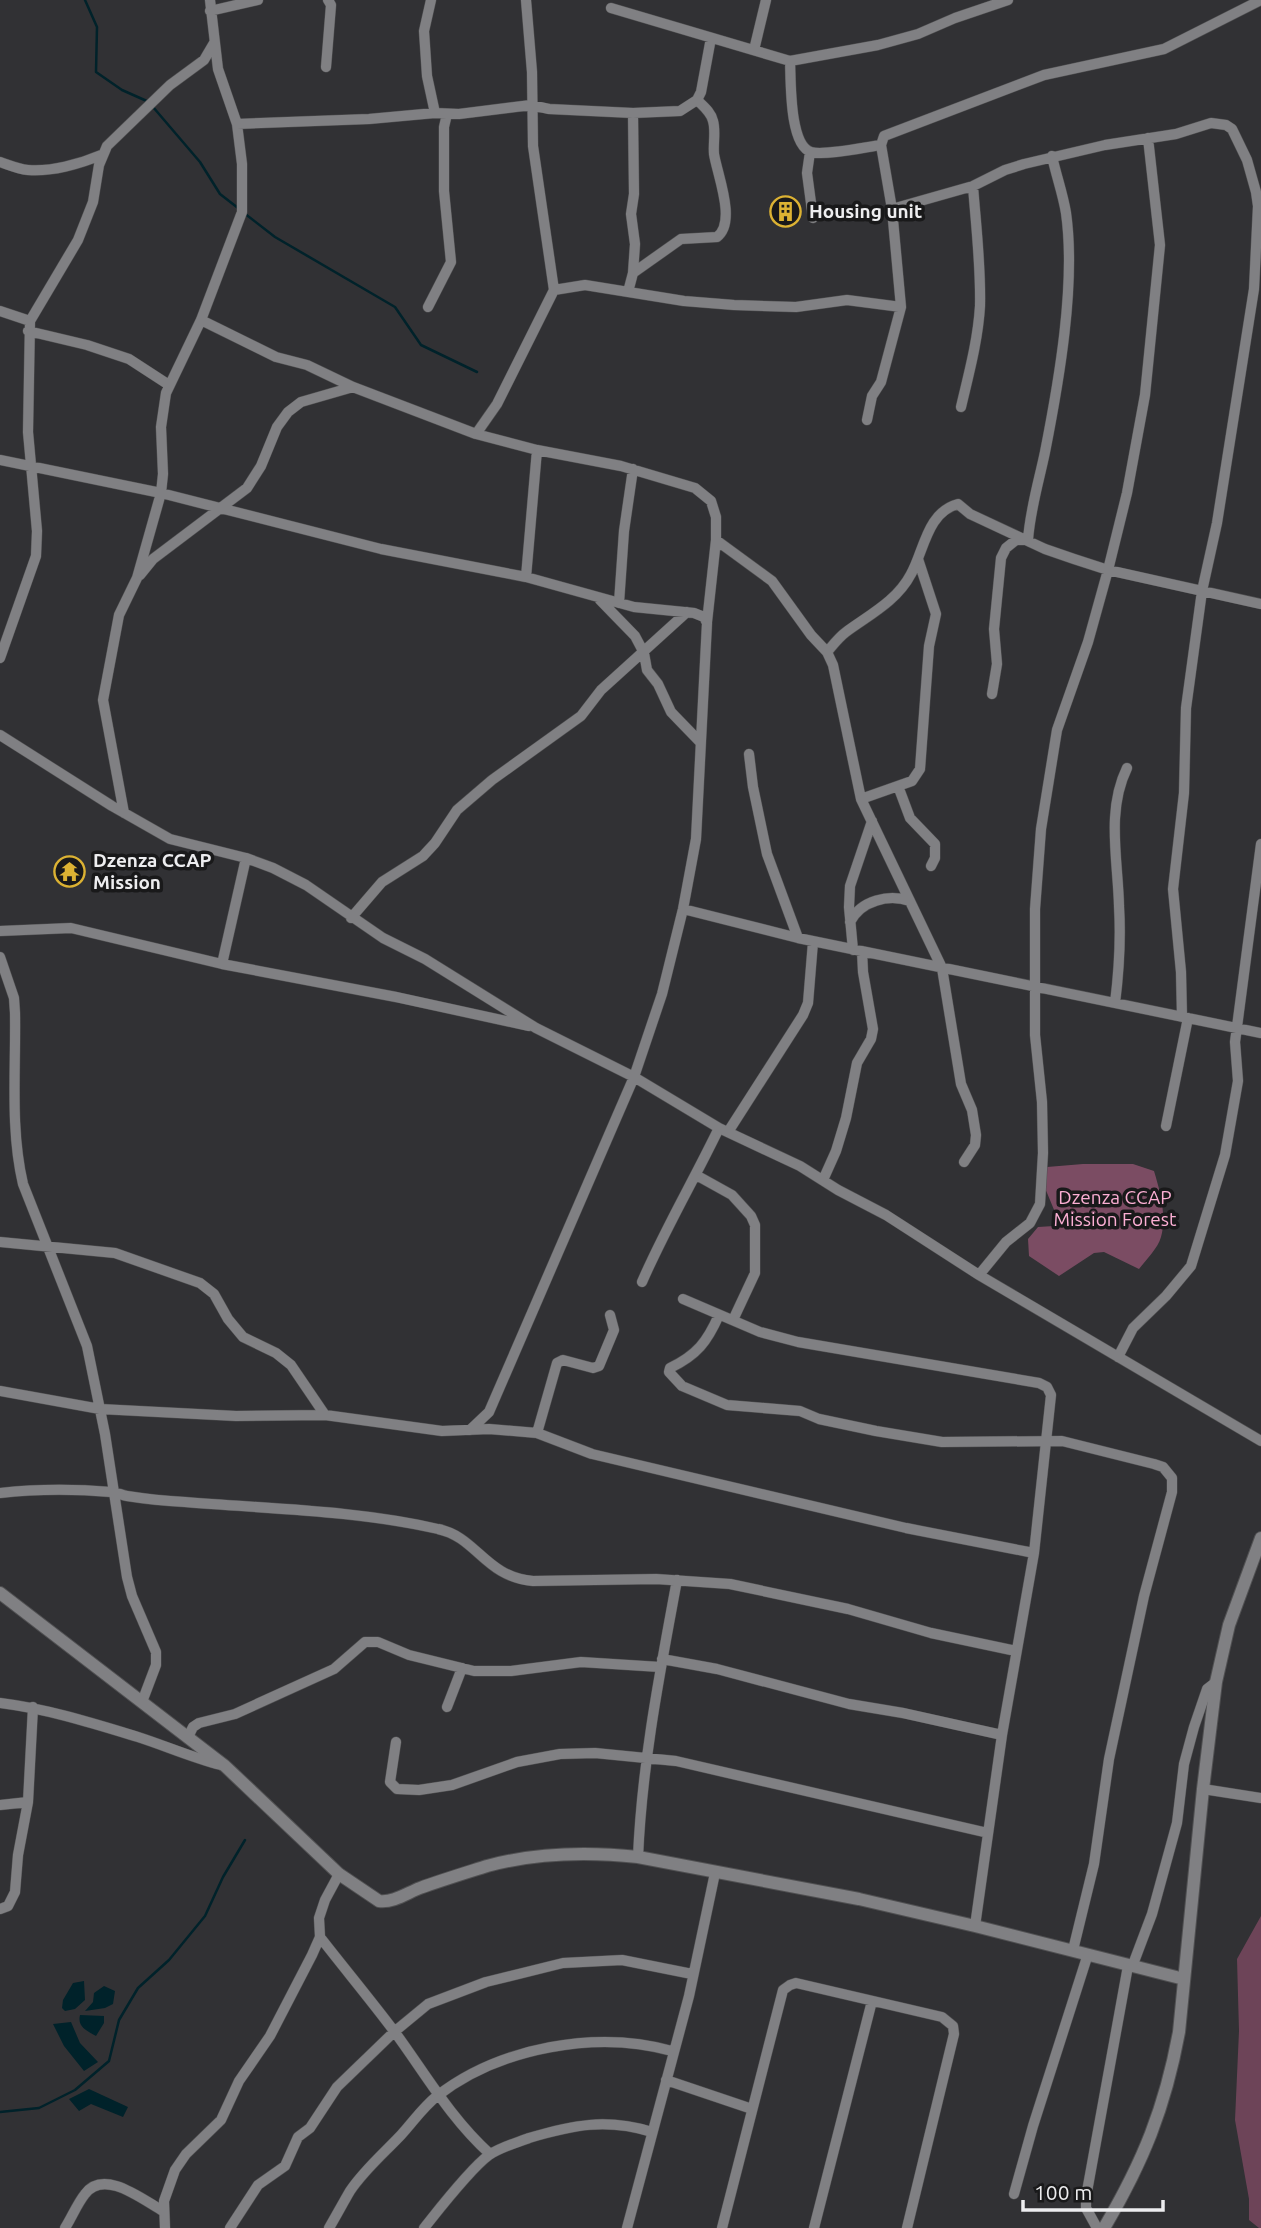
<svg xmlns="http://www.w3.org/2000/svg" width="1261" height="2228" font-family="Ubuntu,sans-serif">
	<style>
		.green { fill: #6d4458 }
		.forest { fill: #7b4c63 }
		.water { fill: #00222a }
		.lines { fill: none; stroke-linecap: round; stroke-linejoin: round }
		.stream { stroke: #00222a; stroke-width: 2.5 }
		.minor-casing { stroke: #505052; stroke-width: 11 }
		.tertiary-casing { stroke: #505052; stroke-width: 14 }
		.minor { stroke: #808083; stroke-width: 10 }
		.tertiary { stroke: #808083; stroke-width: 12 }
		.labels { text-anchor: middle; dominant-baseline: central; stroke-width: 7; stroke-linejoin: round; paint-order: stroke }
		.poi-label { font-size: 19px; font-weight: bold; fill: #ededef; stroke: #19191a; text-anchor: start }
		.park-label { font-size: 19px; fill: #fcafd4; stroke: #19191a }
	</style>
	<rect width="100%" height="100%" fill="#313134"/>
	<path class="green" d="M1261,1916V2228H1259L1249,2220V2199L1235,2120L1239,2031L1237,1959Z"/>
	<path class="forest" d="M1083,1164H1133L1154,1171C1160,1191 1167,1216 1161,1237C1158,1248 1146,1260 1139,1269L1104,1252L1094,1253L1059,1276L1029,1256L1028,1239L1038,1227L1054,1226L1057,1217L1045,1188L1047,1167Z"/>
	<path class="water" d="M84,1981L85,2000L75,2009L65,2011L62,2008L63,2000L73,1983Z
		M104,1986L115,1991L113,2004L105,2008L85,2011L93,2002L94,1993Z
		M80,2015L104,2016V2023L96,2036C87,2031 77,2027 80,2015Z
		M71,2022L80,2043L98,2062L84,2071L64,2046L53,2024Z
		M89,2089L128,2107L123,2117L91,2104L79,2111L69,2099Z"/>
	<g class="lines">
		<path class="stream" d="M85,0L97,27L96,72L122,90L149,102
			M153,107L200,162L220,194L238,208
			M244,213L275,237L395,307L421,345L477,372
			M0,2112L39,2108L75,2090L109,2061L119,2020L138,1988L169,1960L205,1916L223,1877L245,1840"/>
		<defs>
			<path id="minor" d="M431,0L424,31L427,76L435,113
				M611,8L790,61L878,45L918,34L955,18L1008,0
				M210,11L258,0
				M754,50L766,0
				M790,61C791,80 789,145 811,152C824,156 866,147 881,145
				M326,67L331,5L328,0
				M237,124L369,119L435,113L459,114L531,105L549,109L633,113L680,111L697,100L701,92L711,38
				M810,152L807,173L813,218
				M0,162C9,165 18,169 28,170C51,172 80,164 101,155
				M892,209L973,186L1005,170L1024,164L1105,145L1176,134L1211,123L1226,125L1232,129L1247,160L1256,192L1258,206L1254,289L1217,523L1202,591L1186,708L1184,793L1173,889L1181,972L1182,1017
				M633,273L681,239L717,237C737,222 717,174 714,154C713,143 716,131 713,121C711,112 703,106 697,100
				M554,290L585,285L684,301L734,305L796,307L847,300L901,307
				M628,292L633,273L635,244L631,214L634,194L633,113
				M428,307L451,262L444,191V127L447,114
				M0,311L30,321
				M201,320L276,357L307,365L353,387L476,434L537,450L621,466L695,488L711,501L716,517V540L707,622
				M28,331L87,345L129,359L169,385
				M961,407C969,373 978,340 980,306C981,266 976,226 973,186
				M867,420L872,396L881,382L901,307L892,209L881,145L884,136L1044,75L1164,49L1261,0
				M476,434L497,404L554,290L533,146L532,72L526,0
				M0,460L161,493L381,549L526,577L634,607L694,613L704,617L707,623L696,839L683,909L662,994L634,1077L489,1412L470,1430
				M716,540L772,581L811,635L827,652L833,665L861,799L942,968L961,1084L972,1110L976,1135L975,1145L964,1162
				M140,575L153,559L247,488L261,466L277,427L288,412L301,402L353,387
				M526,577L537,450
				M600,600L635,636L644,653L647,670L658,684L671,712L700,742
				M619,603L624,531L633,469
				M827,652C833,645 839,637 846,632C869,615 897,601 911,574C924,551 927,512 958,504L970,514L1045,549L1074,559L1108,570L1261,604
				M0,658L36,556L37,531L28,432L30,321L78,240L93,202L99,165L107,146L170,85L204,60L214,43
				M992,694L997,664L994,629L1001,558L1006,548L1016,540H1028C1030,510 1039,481 1045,452C1059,381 1076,284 1066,213C1063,194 1056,175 1052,156
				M0,735L112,806L170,839L246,858L273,868L306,885L383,938L425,959L536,1028L634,1077L719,1128L800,1166L838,1190L886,1215L979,1275L1261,1441
				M749,754L753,787L767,854L798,938
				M898,786L910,818L935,844V858L931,866
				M861,799L912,781L920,769L929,646L936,614L918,559
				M124,813L103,700L119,615L137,578L161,493L163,474L161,427L166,393L201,320L242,212V164L237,124L218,69L210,0
				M683,909L798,938L1261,1033
				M351,918L382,882L423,856L435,843L457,810L492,780L581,716L601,690L687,612
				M850,922C861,900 889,894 910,901
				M0,931L71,928L222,964L396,997L529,1026
				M853,950L849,907L850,886L872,821
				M0,957L14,998L15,1013C16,1069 10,1129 23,1184L87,1346L105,1434L127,1577L132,1596L156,1652V1665L142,1702
				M222,964L246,858
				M1115,1003C1119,971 1121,939 1119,906C1118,860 1106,811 1127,768
				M1166,1126L1188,1018
				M728,1132L803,1015L808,1003L813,942
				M696,1175L732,1195L751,1216L755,1225V1273L733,1320
				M823,1180L836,1151L846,1118L857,1063L871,1039L873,1029L863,972L862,951
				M0,1242L115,1253L200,1283L214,1294L228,1319L243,1337L276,1353L291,1365L325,1415
				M979,1275L1006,1242L1030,1223L1040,1204L1043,1153L1042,1102L1035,1035V909L1041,829L1057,730L1088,642L1108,570L1127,493L1145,395L1160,245L1148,138
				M642,1282C665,1229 694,1180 719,1128
				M683,1299L760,1332L798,1342L1039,1383L1047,1387L1051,1395L1034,1553L1002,1735L975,1926
				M719,1315C707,1342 697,1355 670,1368L669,1372L682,1386L727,1405L800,1411L819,1419L876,1431L942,1442L1062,1441L1154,1464L1163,1467L1172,1478V1492L1144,1596L1109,1759L1094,1864L1073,1950
				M1118,1357L1133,1328L1166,1296L1191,1266L1225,1155L1238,1081L1235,1042L1261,844
				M0,1391L100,1409L236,1416L325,1415L442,1431L489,1429L537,1433L592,1454L906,1528L1034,1553
				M537,1433L557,1363L563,1360L593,1368L599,1366L614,1330L610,1315
				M0,1493C36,1489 75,1489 111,1492C117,1492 121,1495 127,1496C146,1499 166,1501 185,1502C269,1509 355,1510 438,1529C477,1537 485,1577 533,1581L656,1579L730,1584L848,1609L931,1633L1016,1651
				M662,1659L717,1669L849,1704L903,1713L1002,1735
				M0,1703C48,1709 92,1723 138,1737C166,1746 193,1758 221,1765
				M447,1707L462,1668
				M188,1737L193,1727L199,1723L235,1714L334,1669L365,1642H378L409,1655L474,1671H511L581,1662L660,1667
				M396,1742L390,1782L397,1789L419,1790L452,1785L517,1762L560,1754L595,1753L676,1761L988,1833
				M1203,1789L1261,1798
				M0,1805L28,1802
				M638,1857C642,1763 660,1672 677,1580
				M0,1909L8,1906L15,1892L18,1855L28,1802L33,1707
				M320,1937C344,1968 370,1999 394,2031C425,2073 450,2118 490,2154
				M1132,1967L1152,1914L1177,1823L1184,1764L1194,1727L1207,1689L1216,1682
				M666,2080L752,2109
				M1014,2194L1033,2126L1088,1954
				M65,2228C72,2217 77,2204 85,2194C104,2168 143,2200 163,2211
				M165,2228L164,2201L175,2170L186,2154L221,2120L239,2081L270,2036L312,1955L320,1937L319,1918L325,1900L339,1874
				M230,2228L258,2185L285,2166L298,2137L310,2128L337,2087L394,2032L428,2004L486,1982L563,1963L622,1960L692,1974
				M329,2228C336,2216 343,2203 350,2191C364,2170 384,2153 401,2135C413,2122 423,2107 437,2096C500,2047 597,2030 672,2051
				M424,2228C440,2208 470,2169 489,2155C501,2147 516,2143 529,2138C573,2125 606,2118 652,2132
				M627,2228L689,1996L715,1873
				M722,2228L783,1990L790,1985L796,1983L942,2017L953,2026L954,2034L907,2228
				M814,2228L872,2001
				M1097,2228L1086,2208V2197L1128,1966"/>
			<path id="tertiary" d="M0,1593L225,1766L339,1874L379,1901C393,1903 407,1893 420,1888C442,1880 465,1873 487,1866C535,1853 590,1852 638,1857L859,1899L975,1926L1184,1979
				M1104,2228C1143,2162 1165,2108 1179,2032L1203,1789L1216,1682L1229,1625L1261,1538"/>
		</defs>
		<use href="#minor" class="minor-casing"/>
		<use href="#tertiary" class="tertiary-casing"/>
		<use href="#minor" class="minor"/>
		<use href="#tertiary" class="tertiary"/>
	</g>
	<defs>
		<symbol id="building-ring" viewBox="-11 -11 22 22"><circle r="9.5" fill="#19191a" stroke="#dcb233" stroke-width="1.5"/><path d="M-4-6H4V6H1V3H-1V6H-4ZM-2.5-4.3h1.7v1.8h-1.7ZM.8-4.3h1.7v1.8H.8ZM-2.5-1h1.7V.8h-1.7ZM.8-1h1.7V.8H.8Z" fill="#dcb233"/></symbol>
		<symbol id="temple-ring" viewBox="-11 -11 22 22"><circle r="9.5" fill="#19191a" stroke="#dcb233" stroke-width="1.5"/><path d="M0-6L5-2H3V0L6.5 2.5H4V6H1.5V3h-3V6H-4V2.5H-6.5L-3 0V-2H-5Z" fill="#dcb233"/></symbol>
	</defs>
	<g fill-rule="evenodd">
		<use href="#building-ring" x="768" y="194" width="35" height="35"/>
		<use href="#temple-ring" x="52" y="854" width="35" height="35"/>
	</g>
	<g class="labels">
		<g class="poi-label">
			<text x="809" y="211">Housing unit</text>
			<text x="93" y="860">Dzenza CCAP<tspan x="93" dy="22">Mission</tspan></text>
		</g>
		<g class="park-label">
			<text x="1115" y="1197">Dzenza CCAP<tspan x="1115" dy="22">Mission Forest</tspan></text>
		</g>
	</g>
	<path d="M1023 2200v10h140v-10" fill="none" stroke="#ededef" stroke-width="3.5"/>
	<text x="1034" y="2200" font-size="21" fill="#ededef" stroke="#19191a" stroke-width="5" paint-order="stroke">100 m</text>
</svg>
